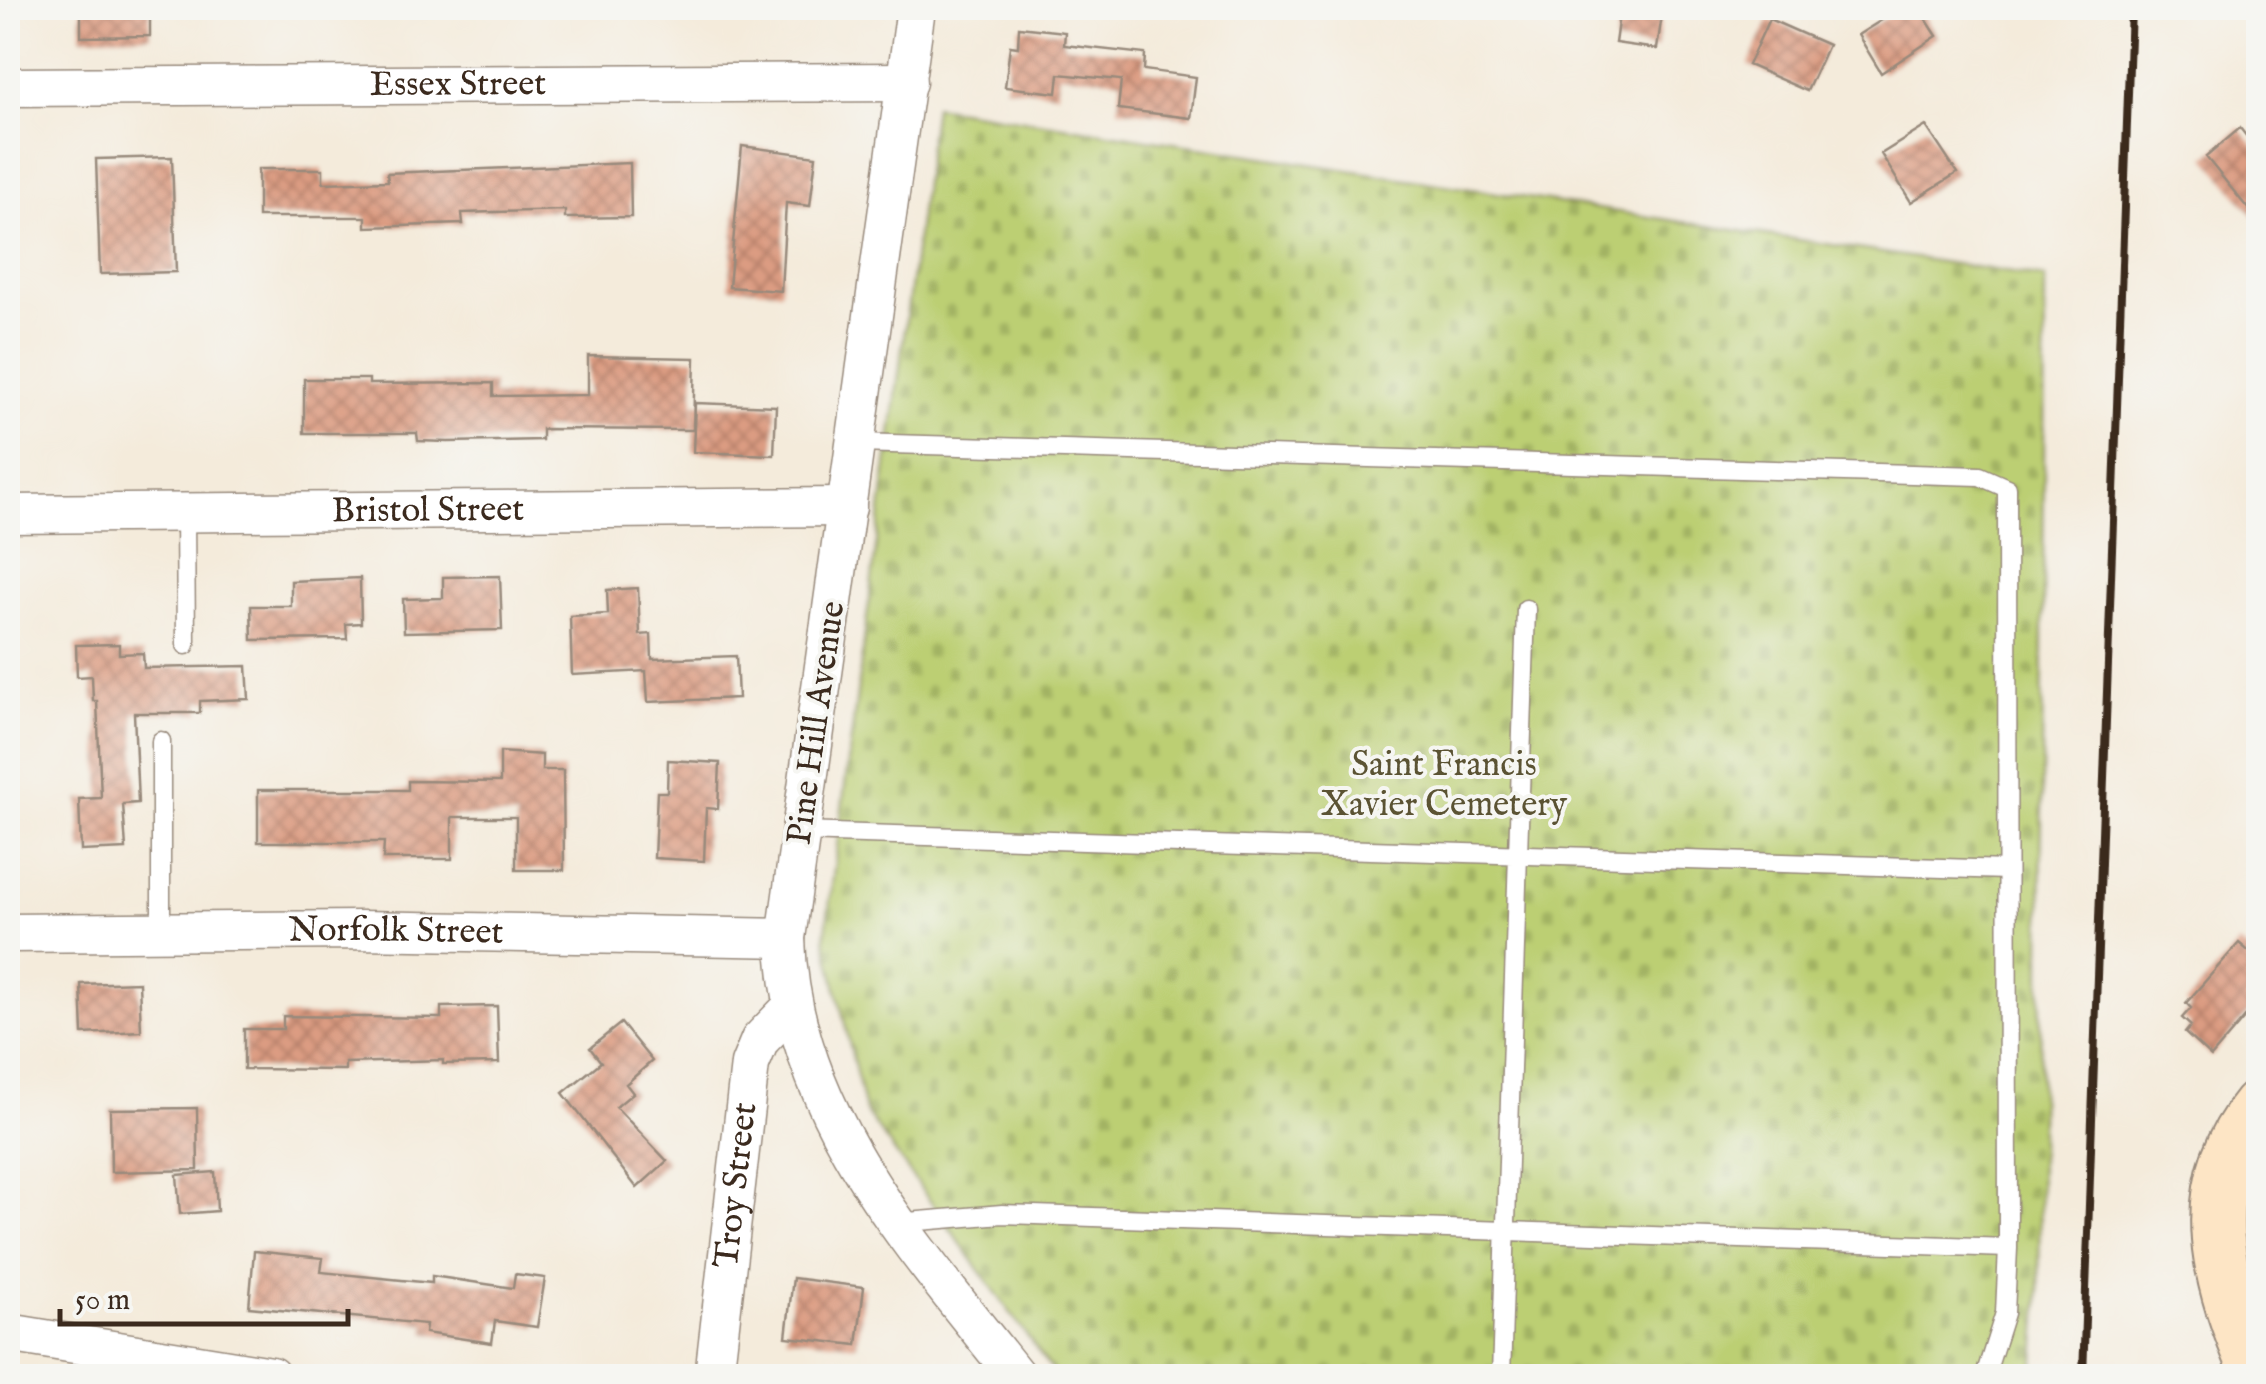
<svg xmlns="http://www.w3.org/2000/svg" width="2266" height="1384" font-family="'IM FELL English',serif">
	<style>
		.cemetery { fill: url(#cemetery-stones); stroke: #7c7c48; stroke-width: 2.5 }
		.building { fill: url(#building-cross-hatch) }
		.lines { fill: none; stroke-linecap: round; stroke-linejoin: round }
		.lane-casing { stroke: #988a7c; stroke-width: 21 }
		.street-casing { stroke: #988a7c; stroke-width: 41 }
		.secondary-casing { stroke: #988a7c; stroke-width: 56 }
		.lane { stroke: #fff; stroke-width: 18 }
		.street { stroke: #fff; stroke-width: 38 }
		.secondary { stroke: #fde5c5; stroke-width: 52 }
		.rail { stroke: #3b2a1e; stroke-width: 8 }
		.labels { text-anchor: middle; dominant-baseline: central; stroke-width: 8; stroke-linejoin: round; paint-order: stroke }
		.street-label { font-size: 35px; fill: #3b2a1e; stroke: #f6f6f2 }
		.park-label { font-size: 35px; fill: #5b5333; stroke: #f6f6f2 }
	</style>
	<defs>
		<pattern id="cemetery-stones" width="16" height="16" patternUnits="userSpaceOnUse" patternTransform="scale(2.5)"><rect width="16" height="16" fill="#bccf73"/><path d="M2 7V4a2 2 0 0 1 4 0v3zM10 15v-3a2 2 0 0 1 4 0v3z" fill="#a2b263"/></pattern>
		<pattern id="building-cross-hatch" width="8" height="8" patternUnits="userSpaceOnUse" patternTransform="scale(2.5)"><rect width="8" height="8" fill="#dc9c82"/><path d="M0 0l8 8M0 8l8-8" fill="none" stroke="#b47f6a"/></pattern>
	</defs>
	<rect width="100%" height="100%" fill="#f6f6f2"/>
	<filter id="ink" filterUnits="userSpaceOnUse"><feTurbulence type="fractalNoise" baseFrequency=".01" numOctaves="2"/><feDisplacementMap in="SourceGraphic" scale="20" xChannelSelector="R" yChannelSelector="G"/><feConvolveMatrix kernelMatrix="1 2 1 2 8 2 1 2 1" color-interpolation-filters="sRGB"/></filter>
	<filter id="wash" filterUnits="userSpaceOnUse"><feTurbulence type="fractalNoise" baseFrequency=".0048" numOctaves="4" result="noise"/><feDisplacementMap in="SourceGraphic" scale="40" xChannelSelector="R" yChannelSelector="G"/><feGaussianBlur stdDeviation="2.25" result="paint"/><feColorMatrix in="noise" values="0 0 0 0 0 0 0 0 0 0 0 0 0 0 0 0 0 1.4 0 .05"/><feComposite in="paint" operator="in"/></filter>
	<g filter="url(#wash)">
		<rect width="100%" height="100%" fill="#f4ebdb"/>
		<path class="cemetery" d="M934,106L2045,278L2039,1304L2034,1376H1056L865,1111L825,938Z"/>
		<g id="blocks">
			<path class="building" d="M81,8H150V36L81,37Z
				M1620,8H1663L1657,49L1615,43Z
				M1901,8H1919L1937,36L1881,73L1858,35Z
				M1769,19L1828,45L1807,91L1748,65Z
				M1019,27L1065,32L1064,45L1145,54L1144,70L1196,77L1191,118L1118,109L1121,80L1059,74L1057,93L1005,87L1010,46L1018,47Z
				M1926,126L1957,173L1911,202L1881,154Z
				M2240,128L2258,151V221L2206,157Z
				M742,146L816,156L810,206L786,203L781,291L729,287Z
				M172,157L176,272L100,274L96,159Z
				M630,163L631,217L565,218V210L462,213L463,224L366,227V217H258V169H323V183L388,181L387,173Z
				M588,356L695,358L693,430L542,429V440L448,442L418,441L417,433H304V379H369V384L493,383V396L588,395Z
				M695,403L776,406L774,455L693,452Z
				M500,576L502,630L404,632L403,599L443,598V577Z
				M360,578L361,623L346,624L347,639L252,640L251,606H291V581Z
				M638,588L640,635L651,634L652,659L736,656L738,698L648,702L646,671L572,675L570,616L608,614L607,590Z
				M119,644V654L143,653L144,668L247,666L249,699L200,701V713H134L138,803L123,804L126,849L81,851L79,799L101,798L97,701H93L92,676L77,677L76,645Z
				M500,752L542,755V770H563L564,870H516V817H452V859H383L384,842H258V790H408V781L500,782Z
				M668,760L720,763L718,809L706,808L704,861L654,858L657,792H667Z
				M2239,943L2258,959V1002L2211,1057L2185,1033L2191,1026L2182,1018L2191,1008L2186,1003Z
				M139,982L141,1031L83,1034L81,984Z
				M497,1006L499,1063L443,1064V1060L345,1063V1070L244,1069V1029H283V1016L441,1018V1007Z
				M621,1023L652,1061L626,1084L633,1093L616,1107L667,1161L637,1188L563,1093L601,1062L590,1048Z
				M197,1108L198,1170L111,1172L110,1109Z
				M215,1172L217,1211L180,1214L177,1175Z
				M254,1251L323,1258L321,1272L432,1283V1276L513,1288L515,1274L545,1278L537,1327L495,1321L492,1343L425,1333L426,1324L249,1307Z
				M793,1278L864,1287L857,1345L786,1337Z"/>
		</g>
	</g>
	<g filter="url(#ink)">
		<use href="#blocks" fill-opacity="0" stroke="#988a7c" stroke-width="2.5"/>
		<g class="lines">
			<defs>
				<path id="lane" d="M857,443L1980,476L2007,488L2008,1248L2005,1313L1985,1376
					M185,512L186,645
					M801,832L2007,870
					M161,932V741
					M896,1223L1002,1214L2008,1248
					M1501,1376L1526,609"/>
				<g id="street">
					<path d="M916,8L786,938C790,1112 914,1247 1016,1376"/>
					<path id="s1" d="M8,87L907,82"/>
					<path id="s2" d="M8,514L847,507"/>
					<path id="s3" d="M8,933L360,930L786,938"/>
					<path d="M8,1333L271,1376"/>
					<path id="s4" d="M714,1376L750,1064L760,1040L792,1007"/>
				</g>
				<path id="secondary" d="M2258,1107C2190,1189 2219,1286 2258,1374"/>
			</defs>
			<use href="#lane" class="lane-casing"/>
			<use href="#street" class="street-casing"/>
			<use href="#secondary" class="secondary-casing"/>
			<use href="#lane" class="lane"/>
			<use href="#street" class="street"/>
			<use href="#secondary" class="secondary"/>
			<path class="rail" d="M2083,1376L2131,8"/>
		</g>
	</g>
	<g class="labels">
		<g class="street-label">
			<text stroke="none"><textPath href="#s1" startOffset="450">Essex Street</textPath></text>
			<text stroke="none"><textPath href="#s2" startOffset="420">Bristol Street</textPath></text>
			<text transform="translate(817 723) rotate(-82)">Pine Hill Avenue</text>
			<text stroke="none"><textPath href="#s3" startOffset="388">Norfolk Street</textPath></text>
			<text stroke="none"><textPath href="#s4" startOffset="192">Troy Street</textPath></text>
		</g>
		<g class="park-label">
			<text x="1444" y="765">Saint Francis<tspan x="1444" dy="40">Xavier Cemetery</tspan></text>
		</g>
	</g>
	<rect width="2266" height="1384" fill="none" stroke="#f6f6f2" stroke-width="40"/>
	<path d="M60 1309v15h288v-15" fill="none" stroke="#3b2a1e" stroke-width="5"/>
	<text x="75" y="1309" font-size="30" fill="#3b2a1e" stroke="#f6f6f2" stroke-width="8" paint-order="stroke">50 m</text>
</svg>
